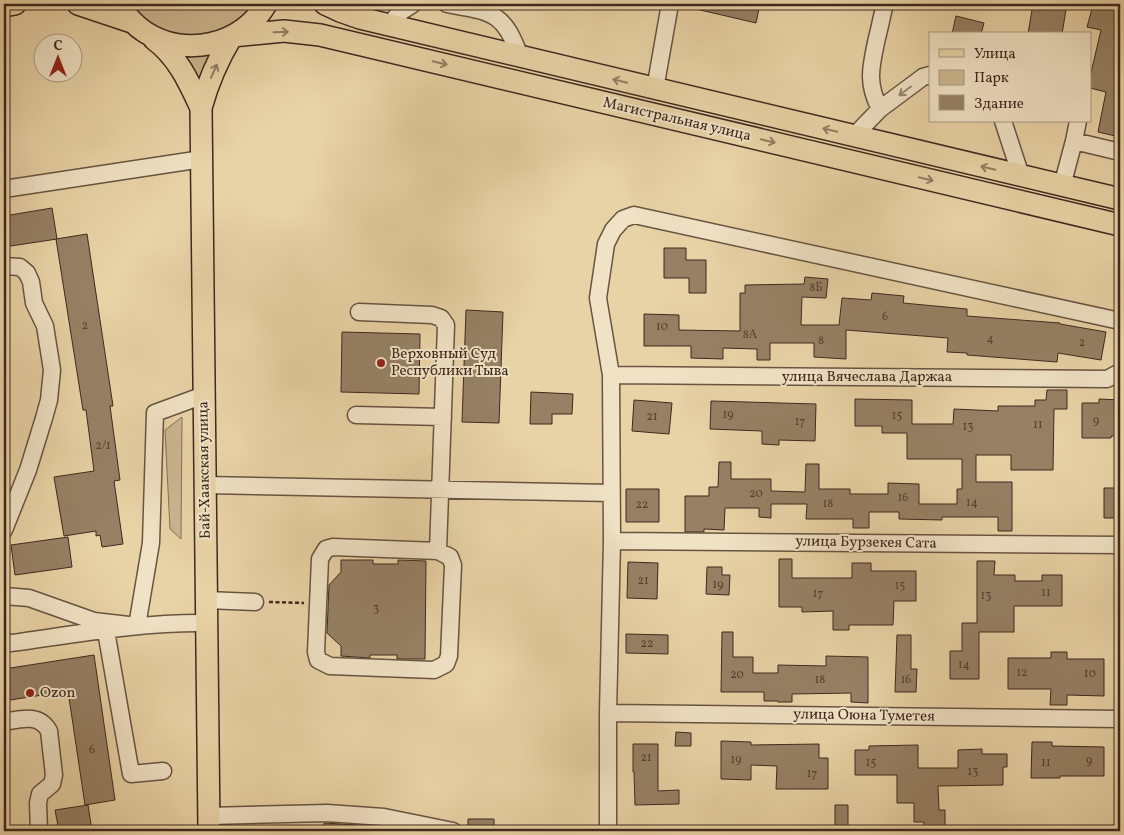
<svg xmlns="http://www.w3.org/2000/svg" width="1124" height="835" font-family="Vollkorn,serif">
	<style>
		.green { fill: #cbb68f; stroke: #847057 }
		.building { fill: #968165; stroke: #3e291f }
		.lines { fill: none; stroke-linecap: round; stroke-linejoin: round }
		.minor-casing { stroke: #685441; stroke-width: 19 }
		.major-casing { stroke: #3e291f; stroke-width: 24 }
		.path { stroke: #3e291f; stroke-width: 2.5; stroke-dasharray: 4 2.5; stroke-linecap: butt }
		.minor { stroke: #f0e2c5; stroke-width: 16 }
		.major { stroke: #e8d3a6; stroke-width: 21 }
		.oneway { stroke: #937e62 }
		.oneway2 { stroke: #978672 }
		.poi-dot { fill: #8f2418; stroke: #f0e2c5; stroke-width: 2 }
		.labels { text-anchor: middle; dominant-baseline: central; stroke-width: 4; stroke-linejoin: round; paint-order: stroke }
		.number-label { font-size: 12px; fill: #543f30 }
		.street-label { font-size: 15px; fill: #3e291f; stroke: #f0e2c5 }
		.poi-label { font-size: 15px; fill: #3e291f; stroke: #f0e2c5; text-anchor: start }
	</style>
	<rect width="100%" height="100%" fill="#e8d3a6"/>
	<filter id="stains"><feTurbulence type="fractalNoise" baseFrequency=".004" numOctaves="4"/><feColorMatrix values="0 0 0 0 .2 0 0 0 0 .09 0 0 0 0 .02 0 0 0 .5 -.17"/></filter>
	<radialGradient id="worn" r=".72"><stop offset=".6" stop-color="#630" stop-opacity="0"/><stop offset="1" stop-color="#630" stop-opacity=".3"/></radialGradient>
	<path class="green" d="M129,4H254C233,37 184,46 151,25C143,20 136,11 129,4Z
		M213,53L197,82L180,54Z
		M182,417L181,539L170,529L165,430Z"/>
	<path class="building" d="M696,4H760L756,23L696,9Z
		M1033,4H1067L1062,34H1028Z
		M1093,5L1120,11V137L1098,132L1106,92L1090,88V77L1101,30L1087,27Z
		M956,16L984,23L981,34H952Z
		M52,208L57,239L4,247V216Z
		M87,234L113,406H110L120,480L114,481L123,544L102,547L100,535L96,536V531L64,536L54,477L94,471L86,410H83L56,239Z
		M664,248H686V260H706V293H689V278H664Z
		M805,277L828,279L826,298L802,297L801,325H839L842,298L871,300L872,293L904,296L903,303L967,309V316L1060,323V324L1106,332L1101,360L1058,353L1057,362L967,355V353L947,352L948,338L846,330V359L814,357V343H770V360H757V349L723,348V359L691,358V346H644V314L679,315V330L740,331V293H745V285L804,284Z
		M466,310L503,312L499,423L462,422Z
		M342,332L420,334L419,394L341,392Z
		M1047,390H1067V409H1054L1053,470H1011V455H976V482H1012V531H998V517H942V520L899,519V512H869V528H853V519H806L807,504H771V518L759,517V508H725L724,530L704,529V532H685V496H709V487H718L719,462H731V479H771V491L805,492L806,464H819V489H850V494H888V483L919,484V504H957V489H962V459H907V433H882V426H855V399L912,400V424H953L954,409L998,411V406H1035V400H1046Z
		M531,392L573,394L572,414H552V424H530Z
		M1099,399L1120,400V436H1111V438H1082V403H1099Z
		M634,400L672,403L669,434L632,431Z
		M711,401L816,404L815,441L779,440V445L762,444V431L710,429Z
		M1104,488H1120V518H1104Z
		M626,489H659V522H626Z
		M68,537L72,567L15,575L11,545Z
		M779,559H792V578H852V563H871V571H916V601H894L893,625H849V630H833V611L802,612V607H779Z
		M341,560H373V564H398V560L426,561L425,659H397V655H370V658L341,656V646L327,633L329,585L341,572Z
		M977,561H995L994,575H1015V581H1042V575H1062V606H1014V632H979V679H950V651H962V623H977Z
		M628,562L658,563L657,599L627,598Z
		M707,567H722V575H730L729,595L706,594Z
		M722,632H733V657H753V673H778V665L826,666V656L868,657V703L851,702V693L792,694V702H778V701H764V692H721Z
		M626,634L668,635V654L626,653Z
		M897,635H911V669H917L916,692H895Z
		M1051,652H1067V659H1104V696L1067,695V705H1050L1051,689H1008V658H1051Z
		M94,655L115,800L85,805L68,691L4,701V669Z
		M676,732L691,733V746H675Z
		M721,741L751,742V745L819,744V758H828V789H776L777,766L751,765V780L721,779Z
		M1032,742H1052V746L1104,747V776H1060V778H1031Z
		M633,744H658V791L679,790V804L635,805L634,772H633Z
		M918,745V768H958V750L982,749V754H1007V767H1003V785L938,786L939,810H945V831H924V822H914V803H897V775H855V750H869V746Z
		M88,805L92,831H59L55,810Z
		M835,805H848V831H835Z
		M468,819H494V831H468Z
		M324,823L358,825V831H324Z"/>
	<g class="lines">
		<defs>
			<path id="minor" d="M447,4C491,12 504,11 520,57
				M389,25L399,13L413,4
				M655,89L670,4
				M880,109C866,83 871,66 877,38C880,27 882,15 885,4
				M1003,121L1021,176
				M1078,121L1074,141L1120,152
				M854,136L880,109L923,77L930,75
				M1062,186L1074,141
				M4,189L202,159
				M4,266L20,267L27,273L31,282L34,303L45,326L52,370L49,400L44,418L28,470L4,530
				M359,312L432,315L441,318L446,325L438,551
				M611,375L1107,379L1120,372
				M356,415L443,417
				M205,485L611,493
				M612,541L1120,545
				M333,547L438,551L450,557L453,565L449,656L446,664L434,670L330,666L318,660L316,652L320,559L326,549Z
				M4,596L29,598L94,621L137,626L151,543L155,413L204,395
				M206,600L255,602
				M106,631L131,774L163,771
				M4,644C71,635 139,622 207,623
				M608,713L1120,719
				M4,722C21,719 39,713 49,731L54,775L52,784L40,794L38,803L39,831
				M209,816L327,813L384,817L453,831
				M608,831V713L612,541L611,375L598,298L606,244L613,230L623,219L634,215L1120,321"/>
			<path id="major" d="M78,4L132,22
				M118,4C125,14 134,25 145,32C184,58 242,46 266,4
				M325,4L340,11L360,18L1120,199
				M4,6L15,4
				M154,39C178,57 189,82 201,108
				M209,831L201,108C208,82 218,59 232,36L284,31L320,35L1120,225"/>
		</defs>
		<use href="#minor" class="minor-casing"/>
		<use href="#major" class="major-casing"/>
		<path class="path" d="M269,602L304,603"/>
		<use href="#minor" class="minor"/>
		<use href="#major" class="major"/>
	</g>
	<defs><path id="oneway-shaft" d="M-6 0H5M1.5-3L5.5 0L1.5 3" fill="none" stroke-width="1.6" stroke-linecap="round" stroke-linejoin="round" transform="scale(1.25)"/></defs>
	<g class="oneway">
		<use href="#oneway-shaft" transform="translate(281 32) rotate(-2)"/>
		<use href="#oneway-shaft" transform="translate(440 63) rotate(13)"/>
		<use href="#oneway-shaft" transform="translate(214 71) rotate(-66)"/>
		<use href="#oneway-shaft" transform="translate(620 81) rotate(-166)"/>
		<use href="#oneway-shaft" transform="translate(830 130) rotate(-167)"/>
		<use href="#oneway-shaft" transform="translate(768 141) rotate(13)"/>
		<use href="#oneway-shaft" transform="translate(988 168) rotate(-167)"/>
		<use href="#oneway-shaft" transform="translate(926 179) rotate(13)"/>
	</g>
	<use class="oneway2" href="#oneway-shaft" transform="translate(905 91) rotate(143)"/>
	<g class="poi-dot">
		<circle cx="381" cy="363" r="5"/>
		<circle cx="30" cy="693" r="5"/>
	</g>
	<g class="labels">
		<g class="number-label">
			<text x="816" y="288">8Б</text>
			<text x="885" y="317">6</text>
			<text x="85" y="326">2</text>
			<text x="662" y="327">10</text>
			<text x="750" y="335">8А</text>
			<text x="990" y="339">4</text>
			<text x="821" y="341">8</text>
			<text x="1082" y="343">2</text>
			<text x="728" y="415">19</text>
			<text x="897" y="416">15</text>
			<text x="652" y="417">21</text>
			<text x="1096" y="421">9</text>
			<text x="800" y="422">17</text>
			<text x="1038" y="425">11</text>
			<text x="968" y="427">13</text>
			<text x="103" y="446">2/1</text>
			<text x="756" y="494">20</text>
			<text x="903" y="498">16</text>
			<text x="972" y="503">14</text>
			<text x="828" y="504">18</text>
			<text x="642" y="505">22</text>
			<text x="643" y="581">21</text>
			<text x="718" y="585">19</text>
			<text x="900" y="586">15</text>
			<text x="1046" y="593">11</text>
			<text x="818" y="594">17</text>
			<text x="986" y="596">13</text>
			<text x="376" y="609">3</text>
			<text x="647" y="644">22</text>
			<text x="964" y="665">14</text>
			<text x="1022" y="673">12</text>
			<text x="1090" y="674">10</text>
			<text x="737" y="675">20</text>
			<text x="820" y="680">18</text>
			<text x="906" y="680">16</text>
			<text x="92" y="750">6</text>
			<text x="646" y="758">21</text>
			<text x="736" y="760">19</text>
			<text x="1089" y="761">9</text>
			<text x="871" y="763">15</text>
			<text x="1046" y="763">11</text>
			<text x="973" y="772">13</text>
			<text x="812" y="774">17</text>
		</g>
		<g class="street-label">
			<text transform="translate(677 120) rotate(13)">Магистральная улица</text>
			<text x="867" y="377">улица Вячеслава Даржаа</text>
			<text transform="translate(205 470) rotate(-91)">Бай-Хаакская улица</text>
			<text transform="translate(866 543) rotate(1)">улица Бурзекея Сата</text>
			<text transform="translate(864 716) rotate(1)">улица Оюна Туметея</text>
		</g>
		<g class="poi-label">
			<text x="391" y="354">Верховный Суд<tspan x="391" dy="17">Республики Тыва</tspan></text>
			<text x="40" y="693">Ozon</text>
		</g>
	</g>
	<rect width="1124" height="835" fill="none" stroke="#e8d3a6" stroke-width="20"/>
	<rect x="5" y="5" width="1114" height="825" fill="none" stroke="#3e291f" stroke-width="2.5"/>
	<rect x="10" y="10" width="1104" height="815" fill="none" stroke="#3e291f"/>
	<rect x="929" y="32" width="162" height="90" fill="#f0e2c5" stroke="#a99883"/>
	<rect x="939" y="49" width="25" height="8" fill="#e8d3a6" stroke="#a99883"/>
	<text x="974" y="58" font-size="15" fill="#3e291f">Улица</text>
	<rect x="939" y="70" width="25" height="15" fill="#cbb68f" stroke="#a99883"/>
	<text x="974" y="82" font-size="15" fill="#3e291f">Парк</text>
	<rect x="939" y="95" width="25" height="15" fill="#968165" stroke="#a99883"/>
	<text x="974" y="108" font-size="15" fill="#3e291f">Здание</text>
	<g transform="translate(58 58)"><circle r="24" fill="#f0e2c5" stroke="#a99883"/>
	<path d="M0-4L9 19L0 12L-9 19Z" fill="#8f2418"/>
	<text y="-8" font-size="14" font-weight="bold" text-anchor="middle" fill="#3e291f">С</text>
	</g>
	<rect width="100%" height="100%" filter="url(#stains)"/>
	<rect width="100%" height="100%" fill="url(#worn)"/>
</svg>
